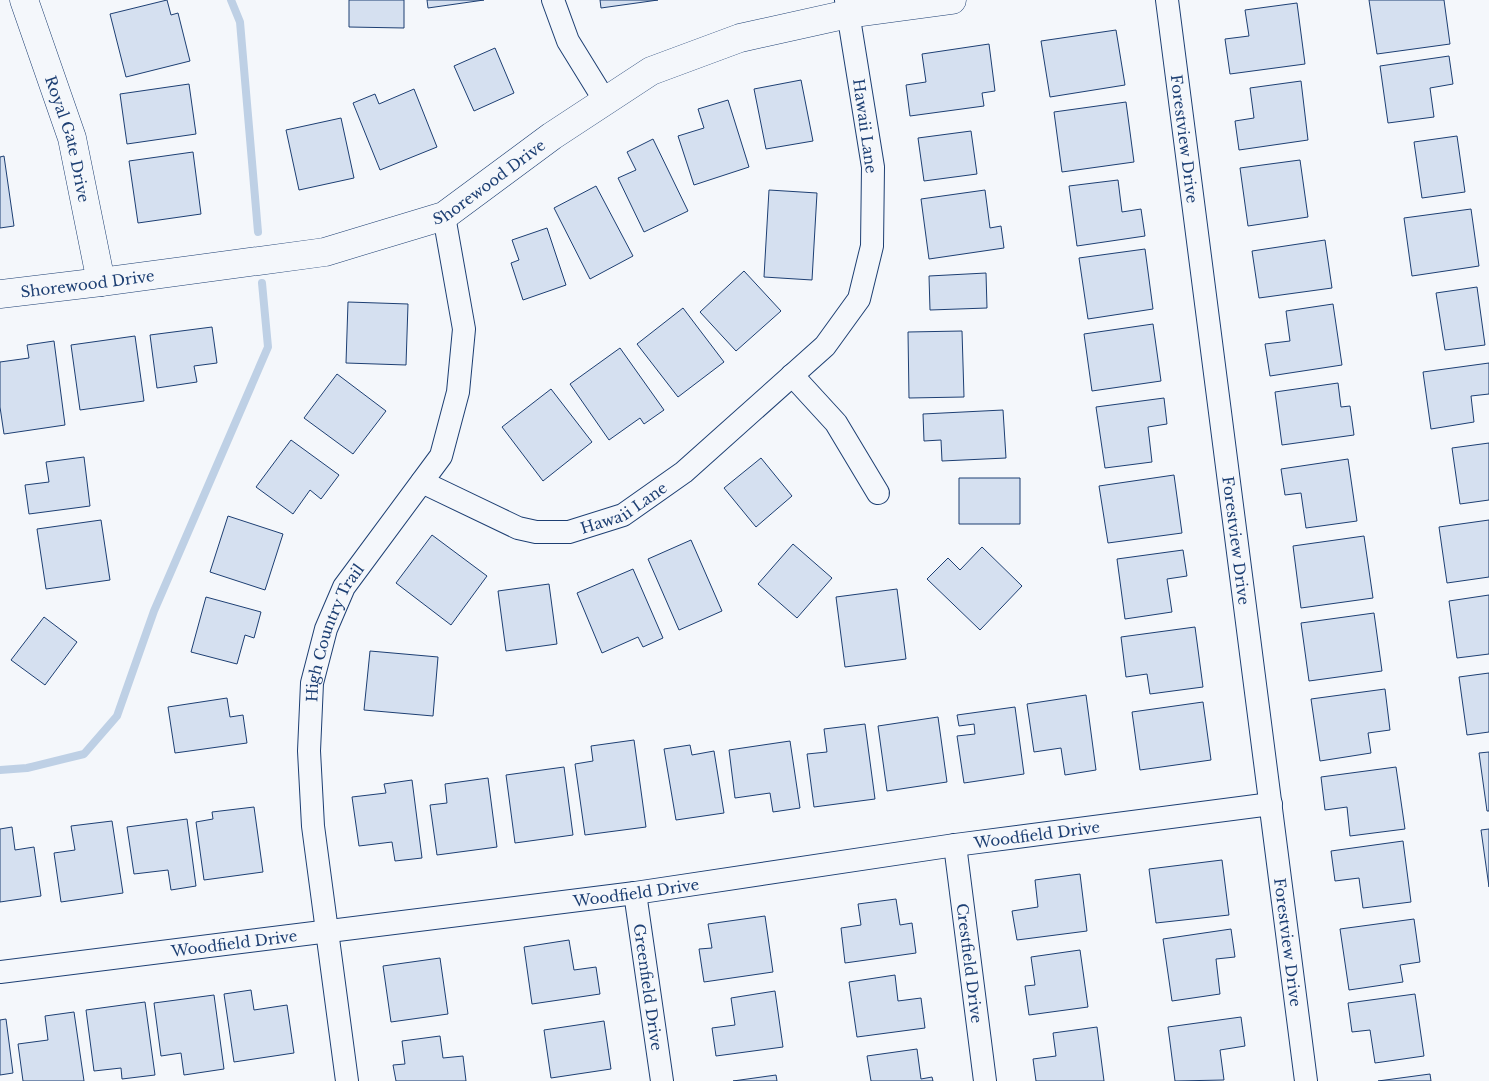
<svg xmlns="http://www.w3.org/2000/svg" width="1489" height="1081" font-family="'Libre Baskerville',serif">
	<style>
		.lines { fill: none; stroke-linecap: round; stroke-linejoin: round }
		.stream { stroke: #bed0e5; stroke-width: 8 }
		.building { fill: #d5e0f0; stroke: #1d3f73 }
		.minor-casing { stroke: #1d3f73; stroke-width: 24 }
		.tertiary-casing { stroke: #1d3f73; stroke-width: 29 }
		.minor { stroke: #f4f7fb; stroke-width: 22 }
		.tertiary { stroke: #f4f7fb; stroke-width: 28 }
		.labels { text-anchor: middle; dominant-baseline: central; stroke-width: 4; stroke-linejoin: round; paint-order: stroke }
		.street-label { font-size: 15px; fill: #1d3f73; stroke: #f4f7fb }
	</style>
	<rect width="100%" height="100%" fill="#f4f7fb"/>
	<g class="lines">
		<path class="stream" d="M231,0L240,22L258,232
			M0,770L27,768L84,754L117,716L154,611L268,347L262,283"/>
	</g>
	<path class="building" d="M167,0L171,15L178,13L190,61L126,77L110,14Z
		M349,0H404V28L349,27Z
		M427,0H484L428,8Z
		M600,0H658L601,8Z
		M1369,0H1444L1450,44L1377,54Z
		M1297,3L1305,64L1230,74L1225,39L1249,36L1245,10Z
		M1116,30L1125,85L1050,97L1041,41Z
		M989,44L995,91L982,93L984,106L910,116L906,85L926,82L922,54Z
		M495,48L514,93L474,111L454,66Z
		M1449,56L1453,84L1430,88L1434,117L1388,123L1380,66Z
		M801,80L813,141L766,149L754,89Z
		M1301,81L1308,140L1239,150L1235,121L1254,118L1250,88Z
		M189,84L196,134L127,144L120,94Z
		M414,89L437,147L380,170L353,103L375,94L379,104Z
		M728,100L749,167L694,185L678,136L704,128L698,109Z
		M1126,102L1134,162L1062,172L1054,112Z
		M341,118L354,178L299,190L286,130Z
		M971,131L977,174L924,181L918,138Z
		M1457,136L1465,192L1422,198L1414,142Z
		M653,139L688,211L644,232L618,178L636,170L627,152Z
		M193,152L201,214L138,223L129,161Z
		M4,156L14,226L0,228V157Z
		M1300,160L1308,217L1248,226L1240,168Z
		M1118,180L1122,212L1141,209L1145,236L1077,246L1069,186Z
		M596,186L633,256L590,279L554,208Z
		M769,190L817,193L812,280L764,277Z
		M985,190L990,228L1001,226L1004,248L929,259L921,199Z
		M1471,209L1479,266L1412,276L1404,218Z
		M547,228L566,285L523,300L511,263L519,260L512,240Z
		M1325,240L1332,288L1259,298L1252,251Z
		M1145,249L1153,309L1088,319L1079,258Z
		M744,271L781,311L736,351L700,312Z
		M986,273L987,308L930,310L929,276Z
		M1477,287L1485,345L1445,350L1436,293Z
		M348,302L408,304L406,365L346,363Z
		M1333,304L1342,365L1270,376L1265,344L1290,341L1286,311Z
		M683,308L724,362L678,397L637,344Z
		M1153,324L1161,381L1092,391L1084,334Z
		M212,327L217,363L194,366L197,382L157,388L150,335Z
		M962,331L964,397L909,398L908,332Z
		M135,336L144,401L80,410L71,345Z
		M54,341L65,425L4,434L0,407V362L29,358L27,345Z
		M620,348L664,410L644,424L640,418L609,440L570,384Z
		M1489,363V394L1471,396L1474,422L1431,429L1423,372Z
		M337,374L386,411L353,454L304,418Z
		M1338,383L1341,407L1350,406L1354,435L1282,445L1275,392Z
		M551,389L592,442L543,481L502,427Z
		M1164,398L1167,424L1148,427L1152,462L1105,468L1096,407Z
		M1003,410L1006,458L942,461L941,440L924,441L923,414Z
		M291,440L339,475L321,499L310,490L293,514L256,487Z
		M1489,443V500L1460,504L1452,448Z
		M84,457L90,506L29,514L25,485L49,482L46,462Z
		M761,458L792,496L756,527L724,488Z
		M1348,459L1357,521L1306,528L1301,493L1285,495L1281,469Z
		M1174,475L1182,533L1108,543L1099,486Z
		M959,478H1020V524H959Z
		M228,516L283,534L265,590L210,572Z
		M101,520L110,580L46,589L37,529Z
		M1489,520V577L1447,583L1439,527Z
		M432,535L487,576L451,625L396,583Z
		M1364,536L1373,598L1301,608L1293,546Z
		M691,540L722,611L679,630L648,559Z
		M793,544L832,578L797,618L758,584Z
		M982,547L1022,586L980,630L927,579L948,558L960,570Z
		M1183,550L1187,576L1167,579L1172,612L1125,619L1117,559Z
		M633,569L663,638L643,647L638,637L602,653L577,593Z
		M549,584L557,644L506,651L498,591Z
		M897,589L906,659L845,667L836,597Z
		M1489,595V654L1457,658L1449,601Z
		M206,597L261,612L254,638L245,635L237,664L191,652Z
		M1374,613L1382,671L1309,681L1301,623Z
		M44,617L77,642L45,685L11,660Z
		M1195,627L1203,687L1150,694L1147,674L1126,677L1121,637Z
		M370,651L438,657L433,716L364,710Z
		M1489,673V732L1467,735L1459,677Z
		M1385,689L1390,730L1368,733L1371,753L1320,761L1311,699Z
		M1086,695L1096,770L1065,775L1061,748L1034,752L1027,704Z
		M227,698L230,717L243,715L247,743L175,753L168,707Z
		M1203,702L1211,760L1140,770L1132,712Z
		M1015,707L1024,774L964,783L957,736L975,734L974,724L959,726L957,715Z
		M938,717L947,782L887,791L878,726Z
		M865,724L875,799L814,807L807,754L827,752L824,729Z
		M634,740L646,827L585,835L575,764L593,761L591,746Z
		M790,741L800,808L773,812L770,793L735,798L729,750Z
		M690,745L692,755L714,751L724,813L676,820L664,749Z
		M1489,752V811H1487L1479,753Z
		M564,767L573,835L515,843L506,775Z
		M1396,767L1405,829L1350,836L1347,807L1325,810L1321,777Z
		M488,778L497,847L437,855L430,805L447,803L445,784Z
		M412,780L422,858L395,861L392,842L359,846L352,797L386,793L384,784Z
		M254,807L263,872L204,880L196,822L213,819L212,812Z
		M187,819L196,886L171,890L168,870L134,874L127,827Z
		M112,821L123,893L61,902L54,853L75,850L71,826Z
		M12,827L15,850L34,847L41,896L0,902V829Z
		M1489,829V887L1481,830Z
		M1403,841L1411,902L1363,908L1359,878L1335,881L1331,851Z
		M1222,860L1229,915L1156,923L1149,869Z
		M1080,874L1087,931L1017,940L1012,911L1038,907L1035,880Z
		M896,899L900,925L912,923L916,953L845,963L841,928L861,925L858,904Z
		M765,916L773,972L704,982L699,949L712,948L708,924Z
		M1414,919L1420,962L1400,965L1403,982L1349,990L1340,929Z
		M1231,929L1235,957L1216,959L1220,994L1172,1001L1163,939Z
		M569,940L574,970L596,967L600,994L532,1004L524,947Z
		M1080,950L1088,1007L1029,1015L1025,986L1035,985L1031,957Z
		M440,958L448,1014L391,1022L383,966Z
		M895,975L898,1001L921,998L925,1028L857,1037L849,982Z
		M251,990L254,1010L287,1005L294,1053L234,1062L224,994Z
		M775,991L783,1047L716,1056L712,1028L735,1025L731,998Z
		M1415,994L1424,1056L1375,1063L1370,1030L1352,1032L1348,1003Z
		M214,995L224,1069L184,1075L181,1053L161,1056L154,1003Z
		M145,1002L155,1075L122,1079L121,1068L94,1071L86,1010Z
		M74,1012L84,1081H23L18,1044L48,1040L45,1016Z
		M1241,1017L1245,1046L1220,1050L1224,1080L1175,1081L1168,1027Z
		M6,1019L13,1073L0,1075V1020Z
		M604,1021L611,1069L551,1078L544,1030Z
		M1097,1027L1104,1081H1036L1033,1059L1056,1056L1053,1033Z
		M440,1036L443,1058L463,1056L466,1081H396L393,1065L405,1064L402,1041Z
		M917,1049L921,1079L932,1077L933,1081H871L867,1056Z
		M1430,1074L1431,1081H1378Z
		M776,1075L777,1081H733Z"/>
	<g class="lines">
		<defs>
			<g id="minor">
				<path d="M553,0L568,41L605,101"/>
				<path id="s1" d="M1167,0L1306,1081"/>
				<path d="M792,375L836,423L878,493"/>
				<path id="s2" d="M422,482L518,528L536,532H569L623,515L684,472L825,346L859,299L872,246L873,167L846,0"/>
				<path id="s3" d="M955,845L985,1081"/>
				<path id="s4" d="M635,893L662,1081"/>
				<path id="s5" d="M0,972L635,893L955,845L1271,804"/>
				<path id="s6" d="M347,1081L313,826L309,751L312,683L326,629L344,587L441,456L458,392L464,329L444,216"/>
			</g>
			<g id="tertiary">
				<path id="s7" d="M24,0L72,138L101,282"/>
				<path id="s8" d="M0,294L101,282L325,252L444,216L552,136L651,71L740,38L848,14L952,0"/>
			</g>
		</defs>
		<use href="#minor" class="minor-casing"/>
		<use href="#tertiary" class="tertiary-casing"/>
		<use href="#minor" class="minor"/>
		<use href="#tertiary" class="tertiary"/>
	</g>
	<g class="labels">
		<g class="street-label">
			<text transform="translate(865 126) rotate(82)">Hawaii Lane</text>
			<text stroke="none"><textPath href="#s1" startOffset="140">Forestview Drive</textPath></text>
			<text stroke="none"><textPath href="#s7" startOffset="146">Royal Gate Drive</textPath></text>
			<text stroke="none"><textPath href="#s8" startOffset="508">Shorewood Drive</textPath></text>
			<text stroke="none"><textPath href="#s8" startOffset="88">Shorewood Drive</textPath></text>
			<text stroke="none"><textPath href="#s2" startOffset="218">Hawaii Lane</textPath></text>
			<text stroke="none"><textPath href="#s1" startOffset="545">Forestview Drive</textPath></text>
			<text stroke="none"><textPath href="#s6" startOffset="455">High Country Trail</textPath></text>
			<text stroke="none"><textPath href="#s5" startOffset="1046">Woodfield Drive</textPath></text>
			<text stroke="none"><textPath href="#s5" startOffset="641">Woodfield Drive</textPath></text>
			<text stroke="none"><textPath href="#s1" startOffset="950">Forestview Drive</textPath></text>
			<text stroke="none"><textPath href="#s5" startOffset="236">Woodfield Drive</textPath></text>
			<text stroke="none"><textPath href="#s3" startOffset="119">Crestfield Drive</textPath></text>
			<text stroke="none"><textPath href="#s4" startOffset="95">Greenfield Drive</textPath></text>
		</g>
	</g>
</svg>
